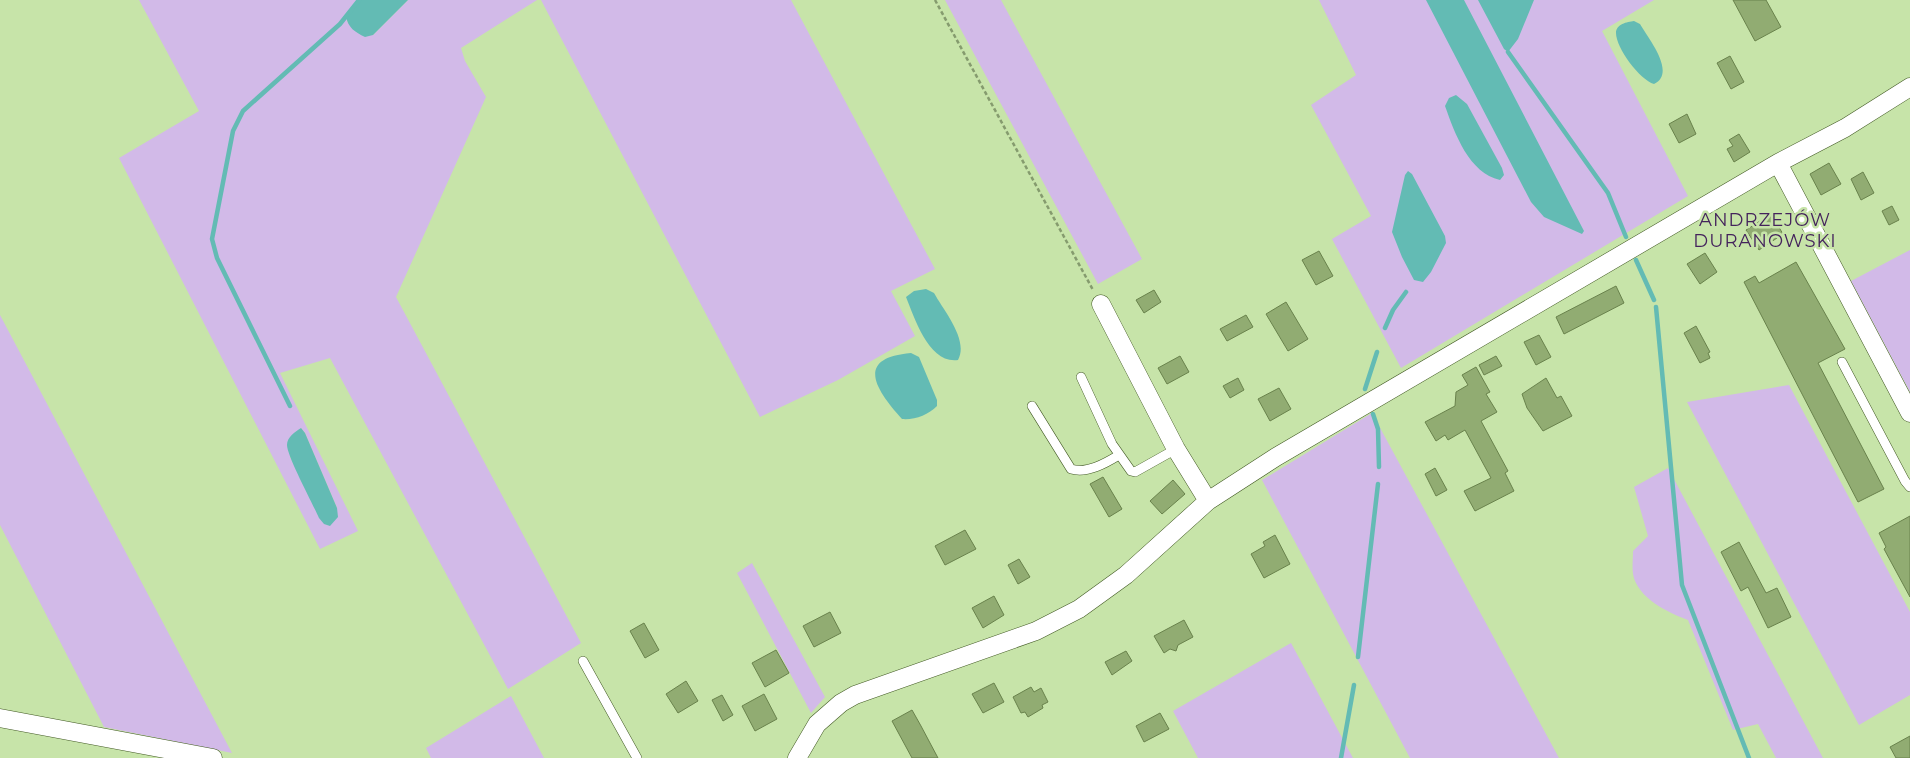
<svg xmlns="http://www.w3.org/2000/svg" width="1910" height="758" font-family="Montserrat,sans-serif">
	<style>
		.green { fill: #d2bae8; fill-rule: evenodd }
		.water { fill: #63bbb4 }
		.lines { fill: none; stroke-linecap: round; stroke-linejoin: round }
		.stream { stroke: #63bbb4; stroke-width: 4.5 }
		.building { fill: #91ac72; stroke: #69824c }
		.service-casing { stroke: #425924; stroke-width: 10 }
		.minor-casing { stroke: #425924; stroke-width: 19 }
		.path { stroke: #859b6e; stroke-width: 2.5; stroke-dasharray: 4 2.5; stroke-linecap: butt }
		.service { stroke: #fff; stroke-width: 9 }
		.minor { stroke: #fff; stroke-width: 18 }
		.labels { text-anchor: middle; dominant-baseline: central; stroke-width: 5; stroke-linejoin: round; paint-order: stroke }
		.quarter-label { font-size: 18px; letter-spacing: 1px; fill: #44235c; stroke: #c7e4a9 }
	</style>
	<rect width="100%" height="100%" fill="#c7e4a9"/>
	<path class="green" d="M139,0H359L346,16L348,23L373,35L408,0H537L461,48L465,61L486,97L396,297L581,643L508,689L330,358L280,373L358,531L320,549L119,158L199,111ZM301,428L305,433L337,508L303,481L290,457Z
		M541,0H791L935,269L891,291L915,336L838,380L760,417Z
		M945,0H1001L1142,259L1098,284Z
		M1319,0H1654L1602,31L1688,196L1401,368L1332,239L1371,216L1311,105L1356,75Z
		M1910,250V392L1851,281Z
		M0,315L232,753L104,727L0,525Z
		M1789,385L1910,612V695L1859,725L1687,402Z
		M1372,413L1559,758H1410L1262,480Z
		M1668,468L1823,758H1776L1758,724L1733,730L1688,620C1669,613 1637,598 1633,574C1632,567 1633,558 1633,551L1648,536L1634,487Z
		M752,563L825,697L811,713L737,573Z
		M1291,643L1353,758H1198L1173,711Z
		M511,696L544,758H431L426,748Z"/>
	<path class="water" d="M359,0H408L373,35L365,37C355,32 348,28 346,16Z
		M1426,0H1464L1584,231L1582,234L1544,217L1531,202Z
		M1478,0H1534L1518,39L1508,52L1504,49Z
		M1634,21L1640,24C1648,38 1677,73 1654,84C1640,80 1616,48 1616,33C1616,24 1627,22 1634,21Z
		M1456,95L1467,104L1502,168L1504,175L1500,180C1469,173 1455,134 1445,106L1449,98Z
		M1408,171L1412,174L1445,236L1446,243L1431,272L1423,282L1414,280L1402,257L1392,232L1405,175Z
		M926,289L934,293C944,311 969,340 958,360C929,364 915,319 906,297L914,291Z
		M911,353L919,357L937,400V406C928,415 915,420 902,419C876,390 854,358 911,353Z
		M301,428L305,433L337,508L338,517L330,526L324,524L319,518C313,504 287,456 287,445C287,437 295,432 301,428Z"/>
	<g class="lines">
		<path class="stream" d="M1508,52L1608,193L1626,237
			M1636,260L1654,300
			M1656,307L1682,585L1749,758
			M1385,328L1393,310L1406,292
			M1365,389L1377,352
			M290,406L217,258L212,239L233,131L243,111L340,24L359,0
			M1373,414L1378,429L1379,467
			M1358,657L1378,484
			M1341,758L1354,685"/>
	</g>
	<path class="building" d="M1733,0H1766L1781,27L1755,41Z
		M1730,56L1744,82L1731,89L1717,63Z
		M1687,114L1696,134L1679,143L1669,124Z
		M1739,134L1750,152L1734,162L1727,149L1733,146L1729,140Z
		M1829,163L1841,184L1821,195L1810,174Z
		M1863,172L1874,193L1861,200L1851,179Z
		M1892,206L1899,220L1889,225L1882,211Z
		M1771,214L1783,234L1759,250L1746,230Z
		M1319,251L1333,276L1316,285L1302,260Z
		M1705,253L1717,272L1700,284L1687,264Z
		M1796,262L1845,349L1818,363L1884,489L1858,502L1744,282L1755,276L1759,283Z
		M1616,286L1624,303L1564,334L1556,317Z
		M1154,290L1161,302L1144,313L1136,300Z
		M1286,302L1308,339L1288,351L1266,314Z
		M1246,315L1253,327L1227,341L1220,329Z
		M1696,326L1710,352L1708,353L1710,358L1700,363L1684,333Z
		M1539,335L1551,357L1536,365L1524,342Z
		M1180,356L1189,372L1167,384L1158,368Z
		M1496,356L1502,366L1484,375L1479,365Z
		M1476,367L1490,392L1486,394L1497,412L1481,421L1508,471L1505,473L1514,491L1475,511L1464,491L1491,478L1465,430L1448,440L1445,435L1436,441L1425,422L1455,406L1456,392L1468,385L1462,375Z
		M1238,378L1244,390L1230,398L1223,386Z
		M1546,378L1557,398L1561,396L1572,416L1543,431L1527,408L1522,394Z
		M1279,388L1291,409L1270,421L1258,399Z
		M1435,468L1447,490L1436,496L1425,474Z
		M1103,477L1122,509L1109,517L1090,484Z
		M1173,480L1185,494L1162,514L1150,501Z
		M1910,516V597L1884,549L1886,547L1879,533Z
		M965,530L976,549L945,565L935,546Z
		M1275,535L1290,564L1264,578L1251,554L1265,546L1263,542Z
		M1739,542L1766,593L1777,588L1791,617L1768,628L1748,587L1741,591L1721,552Z
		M1019,559L1030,577L1018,584L1008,565Z
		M994,596L1004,615L983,628L972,608Z
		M830,612L841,633L814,647L803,626Z
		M1184,620L1193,637L1178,645L1176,651L1170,649L1164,653L1154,636Z
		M644,623L659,650L645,658L630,631Z
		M776,650L789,673L765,687L752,663Z
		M1126,651L1132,661L1112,675L1105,662Z
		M686,681L698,701L678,713L666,694Z
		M994,683L1004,702L983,713L972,694Z
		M1031,687L1034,692L1041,688L1048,702L1042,705L1043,708L1028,717L1025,712L1021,713L1013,697Z
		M764,694L777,719L755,731L742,706Z
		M722,695L733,715L723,721L712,700Z
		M912,710L921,726L938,758H912L892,721Z
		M1160,713L1169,729L1144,742L1136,726Z
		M1910,736V758H1896L1890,747Z"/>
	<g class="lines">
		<defs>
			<path id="service" d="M1842,362L1905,481L1910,487
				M1081,377L1112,444L1131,471L1135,472L1176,449
				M1032,406L1071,469C1087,474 1106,463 1119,455
				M583,661L637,758"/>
			<path id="minor" d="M1778,163L1910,413
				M1101,304L1176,449L1208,501
				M0,718L213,758
				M797,758L817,724L841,703L855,695L1036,631L1079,609L1126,575L1208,501L1276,457L1778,163L1845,128L1910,87"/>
		</defs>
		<use href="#service" class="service-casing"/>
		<use href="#minor" class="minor-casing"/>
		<path class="path" d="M935,0L1093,290"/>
		<use href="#service" class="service"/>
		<use href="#minor" class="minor"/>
	</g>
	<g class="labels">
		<g class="quarter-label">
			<text x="1765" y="220">ANDRZEJÓW<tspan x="1765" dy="21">DURANOWSKI</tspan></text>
		</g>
	</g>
</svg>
